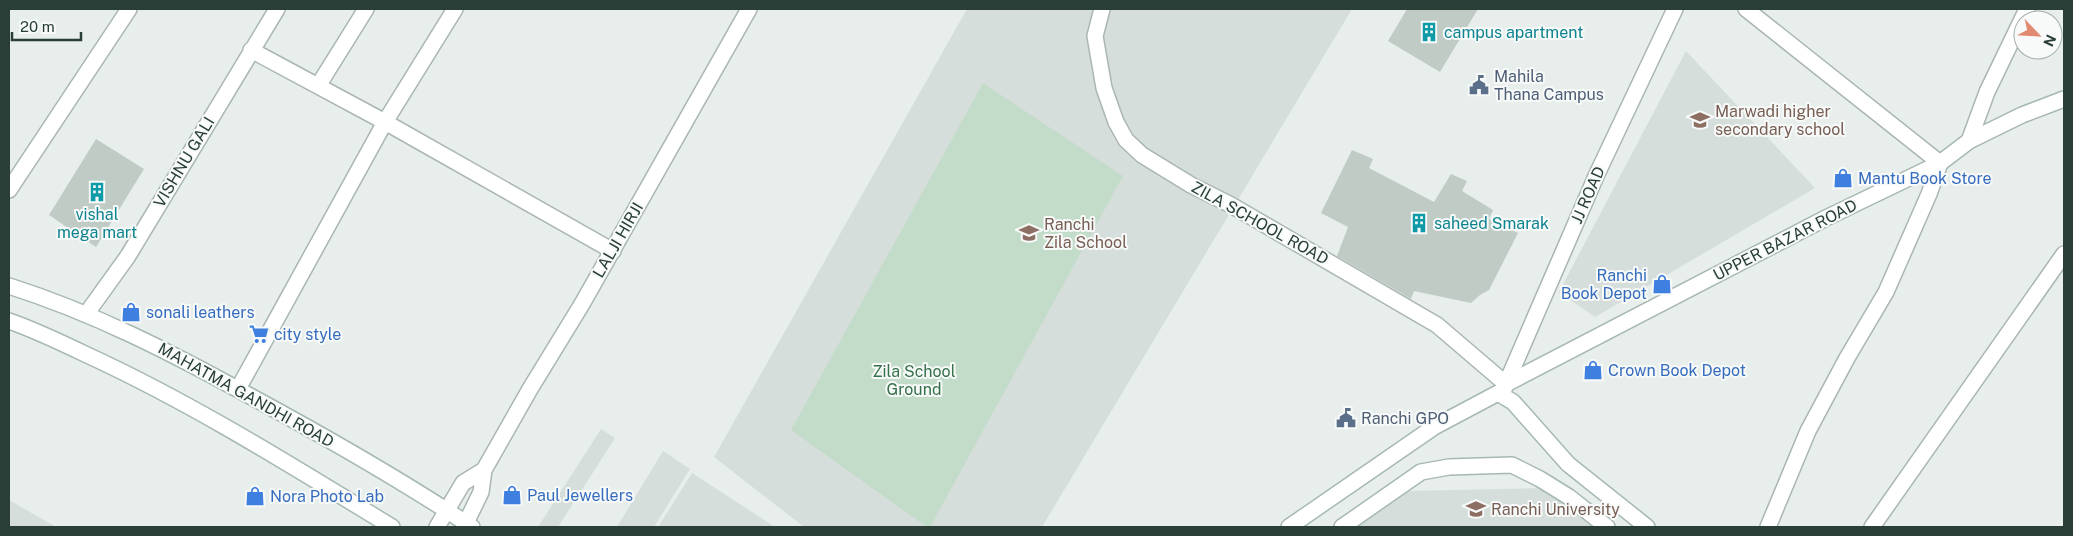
<svg xmlns="http://www.w3.org/2000/svg" width="2073" height="536" font-family="'Public Sans',sans-serif">
	<style>
		.built { fill: #d5deda }
		.green { fill: #c3dcc9 }
		.building { fill: #c0cbc6 }
		.lines { fill: none; stroke-linecap: round; stroke-linejoin: round }
		.street-casing { stroke: #aab6b1; stroke-width: 18 }
		.secondary-casing { stroke: #a7b8b2; stroke-width: 18 }
		.street { stroke: #fff; stroke-width: 15 }
		.secondary { stroke: #fff; stroke-width: 15 }
		.labels { text-anchor: middle; dominant-baseline: central; stroke-width: 4; stroke-linejoin: round; paint-order: stroke }
		.culture-label { font-size: 16px; fill: #0d838f; stroke: #f7faf9; text-anchor: start }
		.service-label { font-size: 16px; fill: #4e5e75; stroke: #f7faf9; text-anchor: start }
		.education-label { font-size: 16px; fill: #785e54; stroke: #f7faf9; text-anchor: start }
		.street-label { font-size: 16px; fill: #283e37; stroke: #f7faf9 }
		.shop-label { font-size: 16px; fill: #366cbe; stroke: #f7faf9; text-anchor: start }
		.park-label { font-size: 16px; fill: #36714b; stroke: #f7faf9 }
	</style>
	<rect width="100%" height="100%" fill="#e7eeeb"/>
	<path class="built" d="M967,9H1352L1042,527H804L714,457Z
		M1686,51L1815,188L1595,317L1559,292Z
		M601,429L615,438L558,527H538Z
		M663,451L690,469L654,527H617Z
		M692,473L775,527H658Z
		M1544,488L1594,527H1355L1406,491Z
		M9,500L56,527H9Z"/>
	<path class="green" d="M983,83L1123,176L930,527H927L791,430Z"/>
	<path class="building" d="M1407,9H1478L1440,72L1388,41Z
		M96,139L144,169L96,247L49,215Z
		M1352,150L1373,159L1369,168L1434,202L1451,174L1467,181L1462,191L1493,210L1489,219L1518,233L1489,290L1480,295L1471,303L1414,291L1411,299L1337,256L1348,227L1321,213Z"/>
	<g class="lines">
		<defs>
			<path id="street" d="M1102,9L1095,36L1104,88L1116,122L1126,140L1142,155L1191,185L1231,205L1437,325L1506,384L1597,174L1675,9
				M1746,9L1940,163L1929,194L1886,292L1847,358L1808,431L1768,527
				M251,50L385,122L613,251
				M318,86L366,9
				M1969,141L1987,92L2027,9
				M9,190L129,9
				M87,313L128,256L277,9
				M238,389L385,122L455,9
				M437,527L463,483L484,470
				M464,527L481,492L484,470L530,389L582,304L749,9
				M1872,527L2064,254"/>
			<path id="secondary" d="M9,286C94,313 172,353 250,396C326,437 401,480 472,527
				M9,321C35,330 60,342 85,354C192,403 292,466 392,527
				M1502,395L1506,384L1826,218L1940,163L1969,141L2022,115L2064,99
				M1289,527L1434,427L1498,393L1513,402L1568,464L1647,527
				M1342,527L1421,472L1449,467L1512,465L1540,479L1569,497L1607,527"/>
		</defs>
		<use href="#street" class="street-casing"/>
		<use href="#secondary" class="secondary-casing"/>
		<use href="#street" class="street"/>
		<use href="#secondary" class="secondary"/>
	</g>
	<defs>
		<symbol id="building-bare" viewBox="-9 -9 18 18"><path d="M-4-6H4V6H1V3H-1V6H-4ZM-2.5-4.3h1.7v1.8h-1.7ZM.8-4.3h1.7v1.8H.8ZM-2.5-1h1.7V.8h-1.7ZM.8-1h1.7V.8H.8Z" fill="#0f9aa8" stroke="#f7faf9" stroke-width="2.5" paint-order="stroke"/></symbol>
		<symbol id="civic-bare" viewBox="-9 -9 18 18"><path d="M-.6-6.5H3V-4.5H.6V-3L4-1V1h2V6H-6V1h2V-1L-.6-3ZM-1.2 2.5V6h2.4V2.5Z" fill="#5c6f8a" stroke="#f7faf9" stroke-width="2.5" paint-order="stroke"/></symbol>
		<symbol id="school-bare" viewBox="-9 -9 18 18"><path d="M0-5L7-2L0 1L-7-2ZM-4 1L0 2.5L4 1V4Q0 6-4 4Z" fill="#8d6e63" stroke="#f7faf9" stroke-width="2.5" paint-order="stroke"/></symbol>
		<symbol id="shop-bare" viewBox="-9 -9 18 18"><path d="M-5-2.5h2.3a2.7 3.5 0 0 1 5.4 0H5L5.5 6h-11ZM-1.5-2.5h3a1.5 2.3 0 0 0-3 0Z" fill="#3f7fe0" stroke="#f7faf9" stroke-width="2.5" paint-order="stroke"/></symbol>
		<symbol id="supermarket-bare" viewBox="-9 -9 18 18"><path d="M-6-5.5h2.5l.6 2H6L4.5 2H-2.5L-4.4-4H-6ZM-1.5 3.2a1.3 1.3 0 1 0 .1 0ZM3 3.2a1.3 1.3 0 1 0 .1 0Z" fill="#3f7fe0" stroke="#f7faf9" stroke-width="2.5" paint-order="stroke"/></symbol>
		<symbol id="university-bare" viewBox="-9 -9 18 18"><path d="M0-5L7-2L0 1L-7-2ZM-4 1L0 2.5L4 1V4Q0 6-4 4Z" fill="#8d6e63" stroke="#f7faf9" stroke-width="2.5" paint-order="stroke"/></symbol>
	</defs>
	<g fill-rule="evenodd">
		<use href="#building-bare" x="1415" y="18" width="28" height="28"/>
		<use href="#civic-bare" x="1465" y="71" width="28" height="28"/>
		<use href="#school-bare" x="1686" y="106" width="28" height="28"/>
		<use href="#shop-bare" x="1829" y="164" width="28" height="28"/>
		<use href="#building-bare" x="83" y="178" width="28" height="28"/>
		<use href="#building-bare" x="1405" y="209" width="28" height="28"/>
		<use href="#school-bare" x="1015" y="219" width="28" height="28"/>
		<use href="#shop-bare" x="1648" y="270" width="28" height="28"/>
		<use href="#shop-bare" x="117" y="298" width="28" height="28"/>
		<use href="#supermarket-bare" x="245" y="320" width="28" height="28"/>
		<use href="#shop-bare" x="1579" y="356" width="28" height="28"/>
		<use href="#civic-bare" x="1332" y="404" width="28" height="28"/>
		<use href="#shop-bare" x="498" y="481" width="28" height="28"/>
		<use href="#shop-bare" x="241" y="482" width="28" height="28"/>
		<use href="#university-bare" x="1462" y="495" width="28" height="28"/>
	</g>
	<g class="labels">
		<g class="culture-label">
			<text x="1444" y="32">campus apartment</text>
			<text x="97" y="214" text-anchor="middle">vishal<tspan x="97" dy="18">mega mart</tspan></text>
			<text x="1434" y="223">saheed Smarak</text>
		</g>
		<g class="service-label">
			<text x="1494" y="76">Mahila<tspan x="1494" dy="18">Thana Campus</tspan></text>
			<text x="1361" y="418">Ranchi GPO</text>
		</g>
		<g class="education-label">
			<text x="1715" y="111">Marwadi higher<tspan x="1715" dy="18">secondary school</tspan></text>
			<text x="1044" y="224">Ranchi<tspan x="1044" dy="18">Zila School</tspan></text>
			<text x="1491" y="509">Ranchi University</text>
		</g>
		<g class="street-label">
			<text transform="translate(184 162) rotate(-59)">VISHNU GALI</text>
			<text transform="translate(1588 195) rotate(-66)">JJ ROAD</text>
			<text transform="translate(1260 223) rotate(29)">ZILA SCHOOL ROAD</text>
			<text transform="translate(618 240) rotate(-60)">LALJI HIRJI</text>
			<text transform="translate(1785 240) rotate(-27)">UPPER BAZAR ROAD</text>
			<text transform="translate(246 395) rotate(29)">MAHATMA GANDHI ROAD</text>
		</g>
		<g class="shop-label">
			<text x="1858" y="178">Mantu Book Store</text>
			<text x="1647" y="275" text-anchor="end">Ranchi<tspan x="1647" dy="18">Book Depot</tspan></text>
			<text x="146" y="312">sonali leathers</text>
			<text x="274" y="334">city style</text>
			<text x="1608" y="370">Crown Book Depot</text>
			<text x="527" y="495">Paul Jewellers</text>
			<text x="270" y="496">Nora Photo Lab</text>
		</g>
		<g class="park-label">
			<text x="914" y="371">Zila School<tspan x="914" dy="18">Ground</tspan></text>
		</g>
	</g>
	<rect width="2073" height="536" fill="none" stroke="#283e37" stroke-width="20"/>
	<g transform="translate(2038 35) rotate(115)"><circle r="24" fill="#f7faf9" stroke="#a4afab"/>
	<path d="M0-4L9 19L0 12L-9 19Z" fill="#e28971"/>
	<text y="-8" font-size="14" font-weight="bold" text-anchor="middle" fill="#283e37">N</text>
	</g>
	<path d="M12 32v8h69v-8" fill="none" stroke="#283e37" stroke-width="2.5"/>
	<text x="20" y="32" font-size="15" fill="#283e37" stroke="#f7faf9" stroke-width="4" paint-order="stroke">20 m</text>
</svg>
